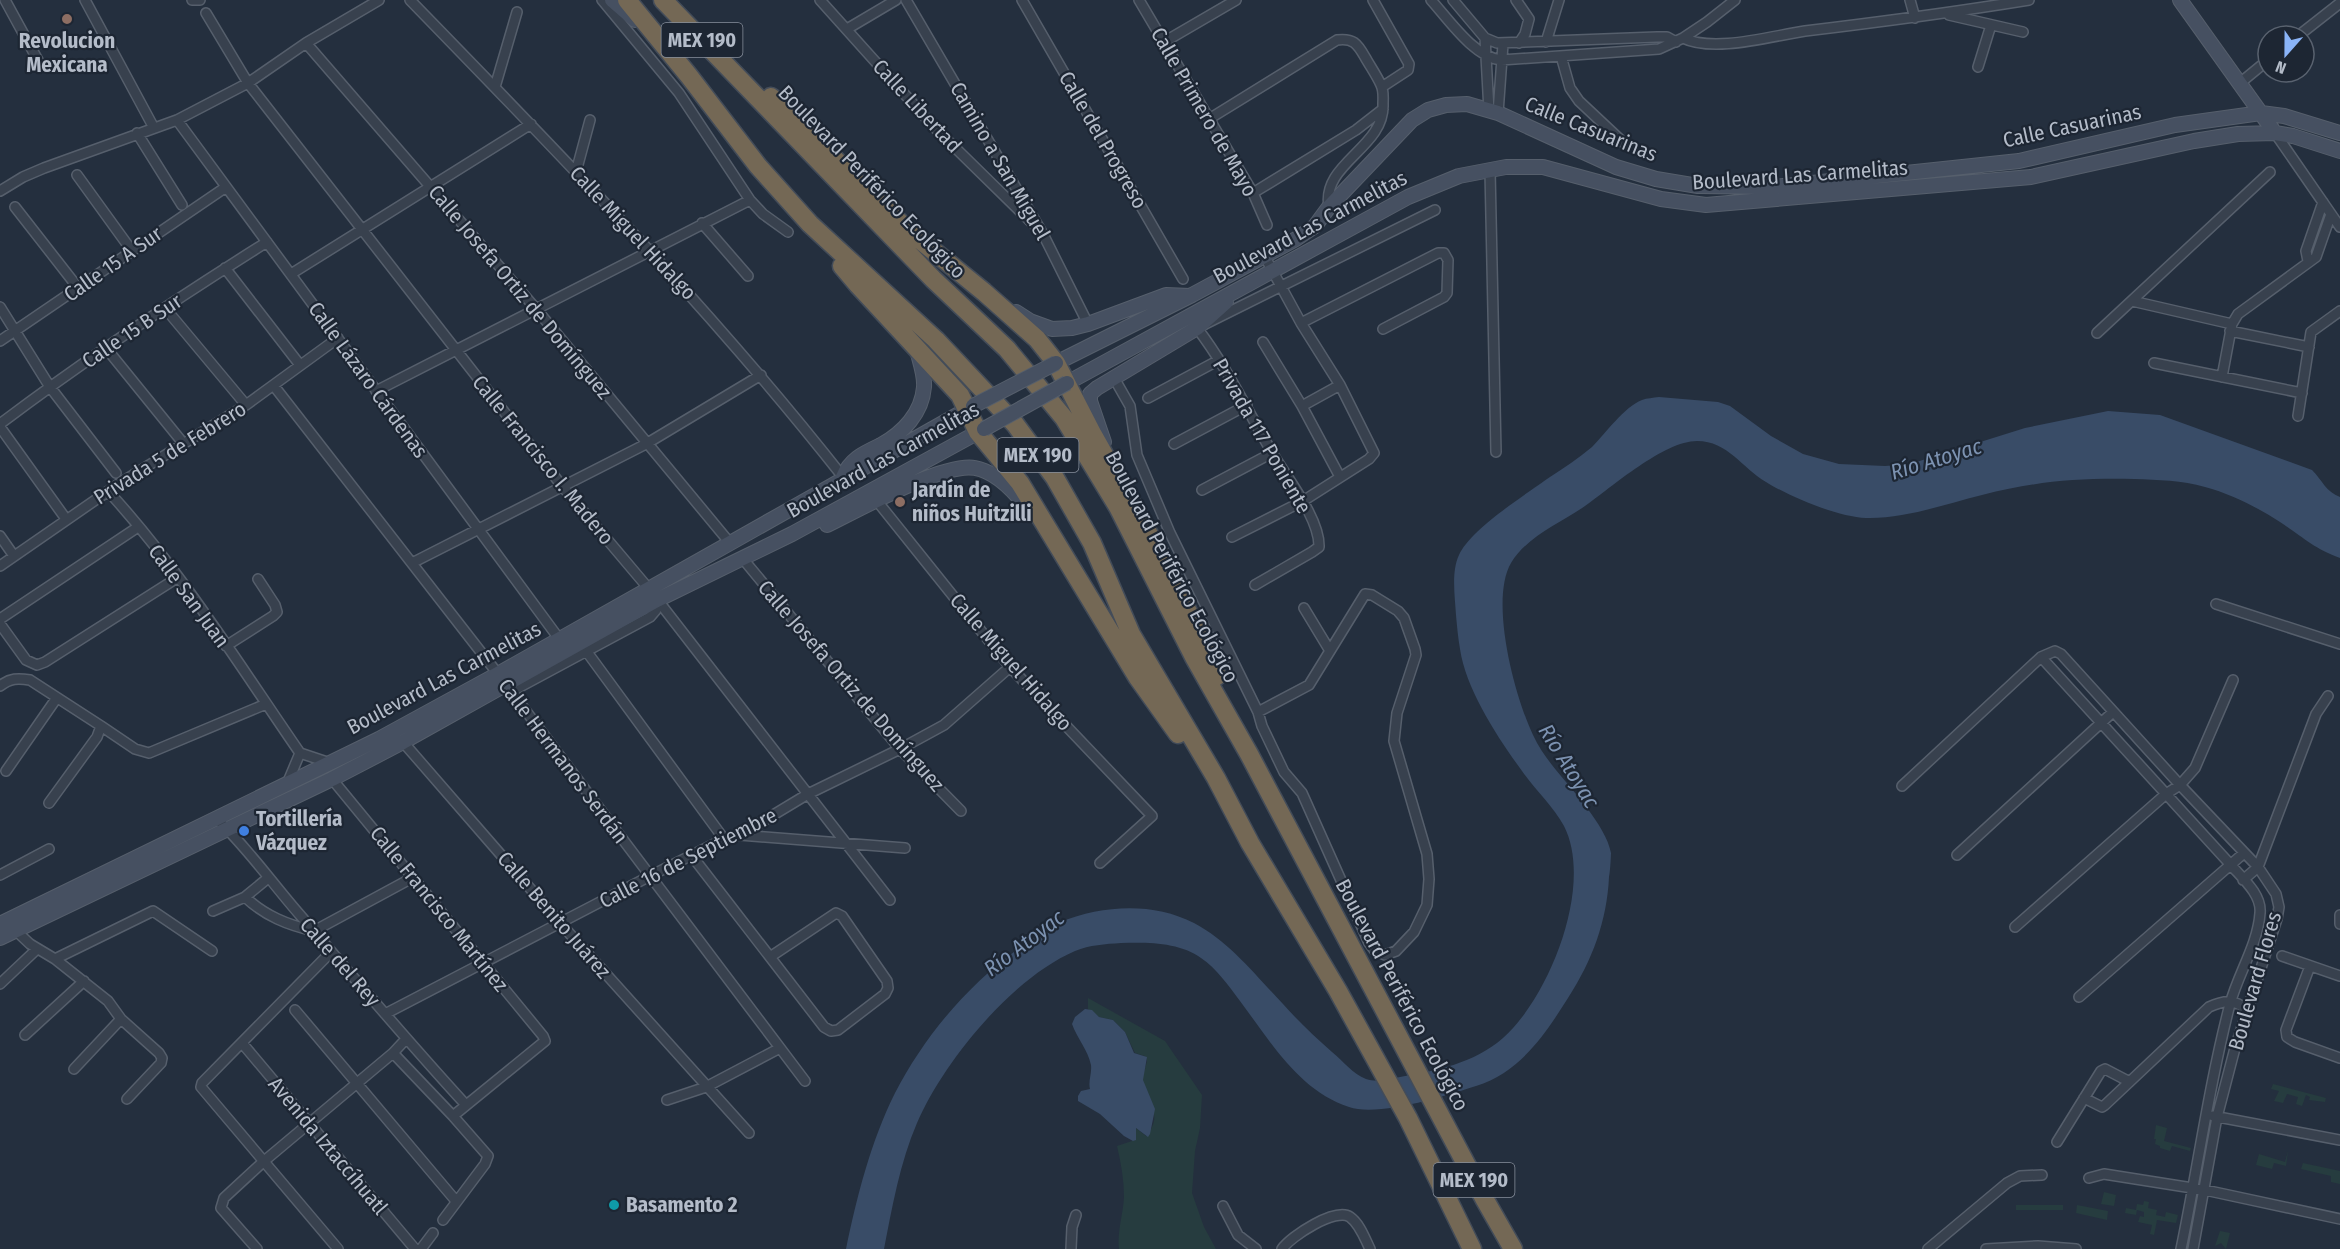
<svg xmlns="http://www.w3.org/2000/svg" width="2340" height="1249" font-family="'Fira Sans Condensed',sans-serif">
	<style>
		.green { fill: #263c3f }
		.water { fill: #394c67 }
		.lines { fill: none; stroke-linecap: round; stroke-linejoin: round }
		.street-casing { stroke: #565f6c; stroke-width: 12 }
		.secondary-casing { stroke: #565f6c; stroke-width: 16 }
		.highway-casing { stroke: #434c59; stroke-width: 21 }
		.street { stroke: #38414e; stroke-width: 9 }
		.secondary { stroke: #465061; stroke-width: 14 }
		.highway { stroke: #746855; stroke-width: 18 }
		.secondary-bridge-casing { stroke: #565f6c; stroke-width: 16; stroke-linecap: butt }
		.secondary-bridge { stroke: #465061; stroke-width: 14 }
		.education-dot { fill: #8d6e63; stroke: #1d2633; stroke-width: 2 }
		.shop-dot { fill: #3f7fe0; stroke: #1d2633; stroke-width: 2 }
		.culture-dot { fill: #0f9aa8; stroke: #1d2633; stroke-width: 2 }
		.labels { text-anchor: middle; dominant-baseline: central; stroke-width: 4.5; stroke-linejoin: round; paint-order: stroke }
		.shield { fill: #1d2633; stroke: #878f9c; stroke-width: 1.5 }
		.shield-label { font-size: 20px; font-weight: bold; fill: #b4bcc9 }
		.poi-label { font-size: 21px; font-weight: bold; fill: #b4bcc9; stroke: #1d2633; text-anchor: start }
		.street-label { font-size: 21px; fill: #b4bcc9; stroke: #1d2633 }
		.water-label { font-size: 22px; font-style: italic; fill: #7c92b1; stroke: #1d2633 }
	</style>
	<rect width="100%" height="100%" fill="#242f3e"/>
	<path class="green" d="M1088,998L1165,1041L1202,1095L1200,1128L1195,1151L1192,1193L1204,1227L1216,1249H1119C1117,1232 1123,1215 1124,1197C1124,1180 1121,1163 1117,1146L1135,1140L1136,1128L1146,1136C1165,1115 1146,1100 1143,1081C1142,1075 1146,1067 1147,1061L1145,1056L1135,1053L1125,1032L1113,1020L1099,1017L1088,1009Z
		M2273,1084L2326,1098L2325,1102L2309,1100L2310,1097L2306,1095L2302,1106L2296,1104L2298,1097L2287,1094L2283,1103L2274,1101L2279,1091L2271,1089Z
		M2156,1125L2167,1128L2164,1141L2191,1148L2190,1151L2172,1146L2170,1151L2160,1148V1146L2155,1144L2156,1139H2154Z
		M2288,1151L2286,1166L2274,1163L2272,1169L2256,1165L2259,1154L2285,1162Z
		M2303,1163L2340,1171V1184L2331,1182V1176L2301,1169Z
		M2104,1192L2116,1195L2114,1206L2101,1204Z
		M2144,1201L2149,1202L2148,1208L2157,1210L2156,1215L2165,1217L2166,1212L2178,1215L2176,1223L2157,1220L2154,1235L2150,1234L2152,1225L2138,1222L2140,1216L2144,1217V1212L2137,1210L2136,1215L2125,1213L2126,1208L2136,1210L2137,1204L2143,1205Z
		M2016,1205H2063V1210H2016Z
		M2077,1205L2108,1211L2107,1220L2076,1213Z
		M2220,1231L2230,1233L2226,1249L2221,1243L2215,1246Z"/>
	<path class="water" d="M1659,397L1718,402L1730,406L1771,436L1803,454L1839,464L1885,466L1910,464L2025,428L2108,411L2160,415L2312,470C2322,480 2326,492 2340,497V558C2313,548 2303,537 2280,522C2257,507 2231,494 2205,487C2182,480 2158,480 2134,479C2077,478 2038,481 1982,495C1945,504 1905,519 1866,518C1838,517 1790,497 1766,482C1742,468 1728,441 1697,441C1664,441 1612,487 1585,506C1561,523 1527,536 1511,563C1489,601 1515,697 1533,735C1538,746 1545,756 1552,765C1570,788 1606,825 1611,853C1611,856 1610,874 1609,877C1607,921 1592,961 1568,998C1544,1036 1520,1072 1476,1086C1446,1096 1378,1117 1349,1107C1299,1091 1270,1041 1240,1001C1228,985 1217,969 1201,958C1180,942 1146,942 1121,943C1105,944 1090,945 1075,951C1012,978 944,1061 917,1123C900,1162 892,1208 884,1249H846C857,1196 871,1141 895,1093C926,1033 974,977 1031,940C1041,934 1050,926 1060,922C1103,905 1153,902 1194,923C1230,942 1256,976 1283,1004C1298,1021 1315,1037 1332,1052C1343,1061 1353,1074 1366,1079C1377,1083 1389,1079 1400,1077C1435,1071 1475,1063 1503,1038C1550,996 1594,885 1564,826C1553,806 1535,790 1522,771C1498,738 1466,690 1460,649C1458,638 1457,626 1456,615C1455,597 1451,572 1459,555C1471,529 1526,494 1550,477C1564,468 1579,458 1592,447C1606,433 1624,407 1642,400C1647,398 1653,398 1659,397Z
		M1085,1009L1092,1010L1099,1017L1113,1020L1125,1032L1134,1053L1147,1057L1143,1080L1155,1109L1150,1134L1148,1137L1136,1128V1140L1133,1141L1124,1136L1100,1114L1078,1101V1096L1081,1091L1090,1089C1088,1081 1092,1074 1091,1065C1088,1050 1077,1038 1072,1024L1075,1017Z"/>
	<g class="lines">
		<defs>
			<path id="street" d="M5,0L40,64
				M85,0L154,128
				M192,0H200
				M410,0C560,154 710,308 843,477
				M602,0L679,93L750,200L763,214L788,232
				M820,0L934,127L1033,224
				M906,0L1043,234L1088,324
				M1022,0L1183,279
				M1139,0L1253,193L1267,225
				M1373,0L1409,64L1408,70L1382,87
				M1431,0C1449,20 1474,57 1501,60L1659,49L1683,38C1714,53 1771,36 1805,31C1880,22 1955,12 2029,0
				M1453,0L1485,38L1497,43L1657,37H1667L1676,42
				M1516,0L1529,19L1525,34L1519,43
				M1910,0L1915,18
				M206,13L248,83L562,486L649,589L890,900
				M1949,15L2023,32
				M847,29L896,0
				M2298,36L2340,3
				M1485,38L1489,111
				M1683,38L1707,22L1735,0
				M1164,42L1236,0
				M1546,42L1559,0
				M306,43L537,310L730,543
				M1561,56L1570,88L1579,101L1627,146
				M1978,67L1991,25
				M2240,83L2268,60
				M495,87L517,12
				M1498,113L1503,44
				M1209,119L1337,40C1353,38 1357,43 1365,57C1370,66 1377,76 1381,85C1384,91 1383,98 1383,104C1385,148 1321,163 1329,207
				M177,120L560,640
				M137,133L182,205
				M2275,133L2340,227
				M1490,170L1496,452
				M576,172L590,120
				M77,175L132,251
				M0,191L23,177L44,168L177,120L248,83L306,43L379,0
				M1253,193L1356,130L1383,109
				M15,207L79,289
				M702,223L748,276
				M2308,261L2306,251L2323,202
				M225,268L300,365
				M291,274L531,124
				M2132,301L2232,324
				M0,307L50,387L116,473
				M165,308L246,405
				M1301,323L1438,253H1444L1448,260L1447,293L1444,297L1383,329
				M2230,331L2309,347
				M2097,333L2270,172
				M0,341L226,187
				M1263,342L1302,406L1340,477
				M106,348L183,443
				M2154,363L2302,393
				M2222,377L2232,324L2238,314L2316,257L2331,214
				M1114,378L1130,406L1137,455L1170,533L1258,712L1262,726L1284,772L1302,793L1369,943L1375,951L1385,955L1396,951L1414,932L1427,905L1429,879L1427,854L1394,741L1397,713L1416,655L1415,649L1404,618L1398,611L1372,595L1365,594L1309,685L1258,712
				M274,386L498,674L805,1081
				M376,391L750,200
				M1148,398L1219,360
				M1302,406L1340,385
				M2298,416L2311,332L2340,311
				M0,424C86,359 176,299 267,242
				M0,427L66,519
				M1174,444L1247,405
				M1202,490L1272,453
				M108,491C179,568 240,666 300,753
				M877,501L1010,667L1152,816L1100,863
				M0,536L14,556
				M1232,537L1303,501L1369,459L1374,453L1340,385L1301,323L1265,257
				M743,559L900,749L961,811
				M412,563L646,444L761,375
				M0,566L120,483L246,405L338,338
				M1255,585L1312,552L1319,547C1320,519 1287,478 1273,454C1248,412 1227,367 1197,328L1435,210
				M2216,604L2340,644
				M1304,608L1330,651
				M0,619L138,527
				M0,624L26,660L37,665L45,662L177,578
				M226,646L273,616L277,612L275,605L258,579
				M587,652L724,839
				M2041,657L2230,864C2241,877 2262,894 2260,913C2258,944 2238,974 2230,1004C2209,1084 2198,1167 2181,1249
				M0,686C10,678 18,678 30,680L101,726L97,737L49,803
				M507,686L516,689L650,617L656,610L657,600
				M101,726L135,749L149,753L266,704
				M403,742L561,924L749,1133
				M6,771L56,699
				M332,779L543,1036L545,1041L453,1116
				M287,784L300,753L330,763
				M1902,786L2041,657L2055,651L2061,654L2180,785L2258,867L2276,894L2279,907L2277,919L2235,1048L2217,1117L2193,1249
				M216,818C247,847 272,883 300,915C355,979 409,1043 466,1105
				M740,835L905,848
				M1957,855L2113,712
				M692,856L824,1027L831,1031L838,1030L885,994L888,988L887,981L842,916L836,913L770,957
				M0,875L49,849
				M2243,880L2258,867L2316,714L2328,696
				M245,897C265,916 288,925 314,931L412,878
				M213,911L245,897L268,878
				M2340,915V924
				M12,927L30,944L55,959L108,1001L121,1019L159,1053L162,1058L161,1063L127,1099
				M2015,927L2166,794L2180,785L2195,768L2233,680
				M331,952L202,1083L201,1087L338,1249
				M2282,956L2340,976
				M55,959L153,911L212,951
				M2310,966L2286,1030L2287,1037L2295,1042L2340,1058
				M0,984L37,949
				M2079,997L2244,853
				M295,1010L456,1201
				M385,1014L650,876L724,839L740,835L808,794L900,749L944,725L1010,667
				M25,1035L84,981
				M242,1043L415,1249
				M393,1053L453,1116L488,1156L485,1164L443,1220
				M74,1069L121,1019
				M2084,1098L2102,1107L2105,1105L2209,1007C2224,1000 2235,999 2247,1010
				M667,1100L706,1087L780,1048
				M2213,1116L2340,1140
				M2057,1142L2101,1071L2105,1069L2128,1081
				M2089,1178L2104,1174L2205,1190L2340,1219
				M1223,1206L1238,1235L1256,1249
				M257,1249L221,1208L224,1198L263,1162L393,1053L406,1039
				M421,1249L433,1233
				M1071,1249L1072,1227L1076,1215
				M1282,1249C1291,1236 1336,1207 1350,1217C1360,1224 1365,1239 1370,1249
				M1928,1249L2007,1183L2020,1176L2042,1175
				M1986,1249L2038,1246L2076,1249"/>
			<path id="secondary" d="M612,0L635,20
				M2180,0L2275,133
				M1016,312L1030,321L1052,329L1072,328L1088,324L1166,295L1190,296
				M1056,363L1192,295L1296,239L1315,226L1329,207L1412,120L1428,110L1446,105L1467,104L1498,113L1616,167L1656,179L1698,186L1774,187L2019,161L2175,125L2261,113L2284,116L2340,133
				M1067,383L1408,197L1459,176L1506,167H1543L1661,199L1706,205L2031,177L2194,141L2238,134L2275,133L2293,136L2340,151
				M1104,442L1090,401V394L1097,388L1197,328L1226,302
				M843,477C850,459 864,453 881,445C903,433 922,413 924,387C925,375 920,362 917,350
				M827,525C858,510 944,462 975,468C997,472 1015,492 1028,509
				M0,924L379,739L498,674L973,406
				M0,938L332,779L403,742L657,600L792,534L984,429"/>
			<path id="highway" d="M627,0L689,76L758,166L810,224L936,340L1015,424L1055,478L1092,543L1131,634L1216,778L1250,843L1338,991L1408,1118L1472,1249
				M663,0L933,279L1007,349L1064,418L1118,507L1194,657L1249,754L1485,1200L1513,1249
				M771,97L798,120L860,186L909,231L984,292L1037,339L1056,363L1093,435L1169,570L1217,676
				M842,266L858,285L960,395L978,432L1020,483L1138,678L1178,734"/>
		</defs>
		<use href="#street" class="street-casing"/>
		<use href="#secondary" class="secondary-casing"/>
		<use href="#highway" class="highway-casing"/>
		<use href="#street" class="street"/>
		<use href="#secondary" class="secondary"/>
		<use href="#highway" class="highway"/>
		<defs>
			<path id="secondary-bridge" d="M973,406L1056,363
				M984,429L1067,383"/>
		</defs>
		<use href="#secondary-bridge" class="secondary-bridge-casing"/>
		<use href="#secondary-bridge" class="secondary-bridge"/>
	</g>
	<g class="education-dot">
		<circle cx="67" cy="19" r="6"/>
		<circle cx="900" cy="502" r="6"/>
	</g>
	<circle class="shop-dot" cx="244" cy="831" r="6"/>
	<circle class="culture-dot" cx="614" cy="1205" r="6"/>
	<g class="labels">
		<g class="shield">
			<rect x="661.5" y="23" width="81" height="34" rx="4.5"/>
			<rect x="997.5" y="438" width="81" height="34" rx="4.5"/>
			<rect x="1433.5" y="1163" width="81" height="34" rx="4.5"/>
		</g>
		<g class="shield-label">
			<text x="702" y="40">MEX 190</text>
			<text x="1038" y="455">MEX 190</text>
			<text x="1474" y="1180">MEX 190</text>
		</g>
		<g class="poi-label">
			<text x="67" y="41" text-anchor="middle">Revolucion<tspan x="67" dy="24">Mexicana</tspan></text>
			<text x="912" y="490">Jardín de<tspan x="912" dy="24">niños Huitzilli</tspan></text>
			<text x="256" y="819">Tortillería<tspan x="256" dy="24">Vázquez</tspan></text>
			<text x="626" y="1205">Basamento 2</text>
		</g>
		<g class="street-label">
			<text transform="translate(917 106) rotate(47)">Calle Libertad</text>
			<text transform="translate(1204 112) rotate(60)">Calle Primero de Mayo</text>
			<text transform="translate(2072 126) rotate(-12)">Calle Casuarinas</text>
			<text transform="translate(1591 129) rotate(22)">Calle Casuarinas</text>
			<text transform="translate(1103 140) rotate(60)">Calle del Progreso</text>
			<text transform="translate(1000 161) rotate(60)">Camino a San Miguel</text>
			<text transform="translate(1800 175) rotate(-4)">Boulevard Las Carmelitas</text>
			<text transform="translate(872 182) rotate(46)">Boulevard Periférico Ecológico</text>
			<text transform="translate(1310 227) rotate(-28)">Boulevard Las Carmelitas</text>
			<text transform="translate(633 233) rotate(47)">Calle Miguel Hidalgo</text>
			<text transform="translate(113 264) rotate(-35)">Calle 15 A Sur</text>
			<text transform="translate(520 292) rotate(50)">Calle Josefa Ortiz de Domínguez</text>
			<text transform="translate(132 331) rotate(-34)">Calle 15 B Sur</text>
			<text transform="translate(368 380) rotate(54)">Calle Lázaro Cárdenas</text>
			<text transform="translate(1262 436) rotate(60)">Privada 117 Poniente</text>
			<text transform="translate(170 453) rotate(-32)">Privada 5 de Febrero</text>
			<text transform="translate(543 460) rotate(51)">Calle Francisco I. Madero</text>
			<text transform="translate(883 460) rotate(-29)">Boulevard Las Carmelitas</text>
			<text transform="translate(1172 567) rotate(62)">Boulevard Periférico Ecológico</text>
			<text transform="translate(189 596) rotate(54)">Calle San Juan</text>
			<text transform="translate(1011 662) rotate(49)">Calle Miguel Hidalgo</text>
			<text transform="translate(444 678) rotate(-28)">Boulevard Las Carmelitas</text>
			<text transform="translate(851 686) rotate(49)">Calle Josefa Ortiz de Domínguez</text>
			<text transform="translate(563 761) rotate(53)">Calle Hermanos Serdán</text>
			<text transform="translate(688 858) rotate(-27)">Calle 16 de Septiembre</text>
			<text transform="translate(439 909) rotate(51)">Calle Francisco Martínez</text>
			<text transform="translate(554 915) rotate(49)">Calle Benito Juárez</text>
			<text transform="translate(340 962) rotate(49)">Calle del Rey</text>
			<text transform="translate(2255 981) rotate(-74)">Boulevard Flores</text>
			<text transform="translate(1402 995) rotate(62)">Boulevard Periférico Ecológico</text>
			<text transform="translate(328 1146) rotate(50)">Avenida Iztaccíhuatl</text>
		</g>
		<g class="water-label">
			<text transform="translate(1936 459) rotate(-17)">Río Atoyac</text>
			<text transform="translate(1569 766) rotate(58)">Río Atoyac</text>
			<text transform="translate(1024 943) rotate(-37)">Río Atoyac</text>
		</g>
	</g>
	<g transform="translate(2286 54) rotate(201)"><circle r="28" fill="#1d2633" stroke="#59626f" stroke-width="1.5"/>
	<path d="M0-4.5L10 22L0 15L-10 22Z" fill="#8ab4f8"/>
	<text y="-9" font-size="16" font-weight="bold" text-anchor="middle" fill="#b4bcc9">N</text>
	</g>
</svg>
